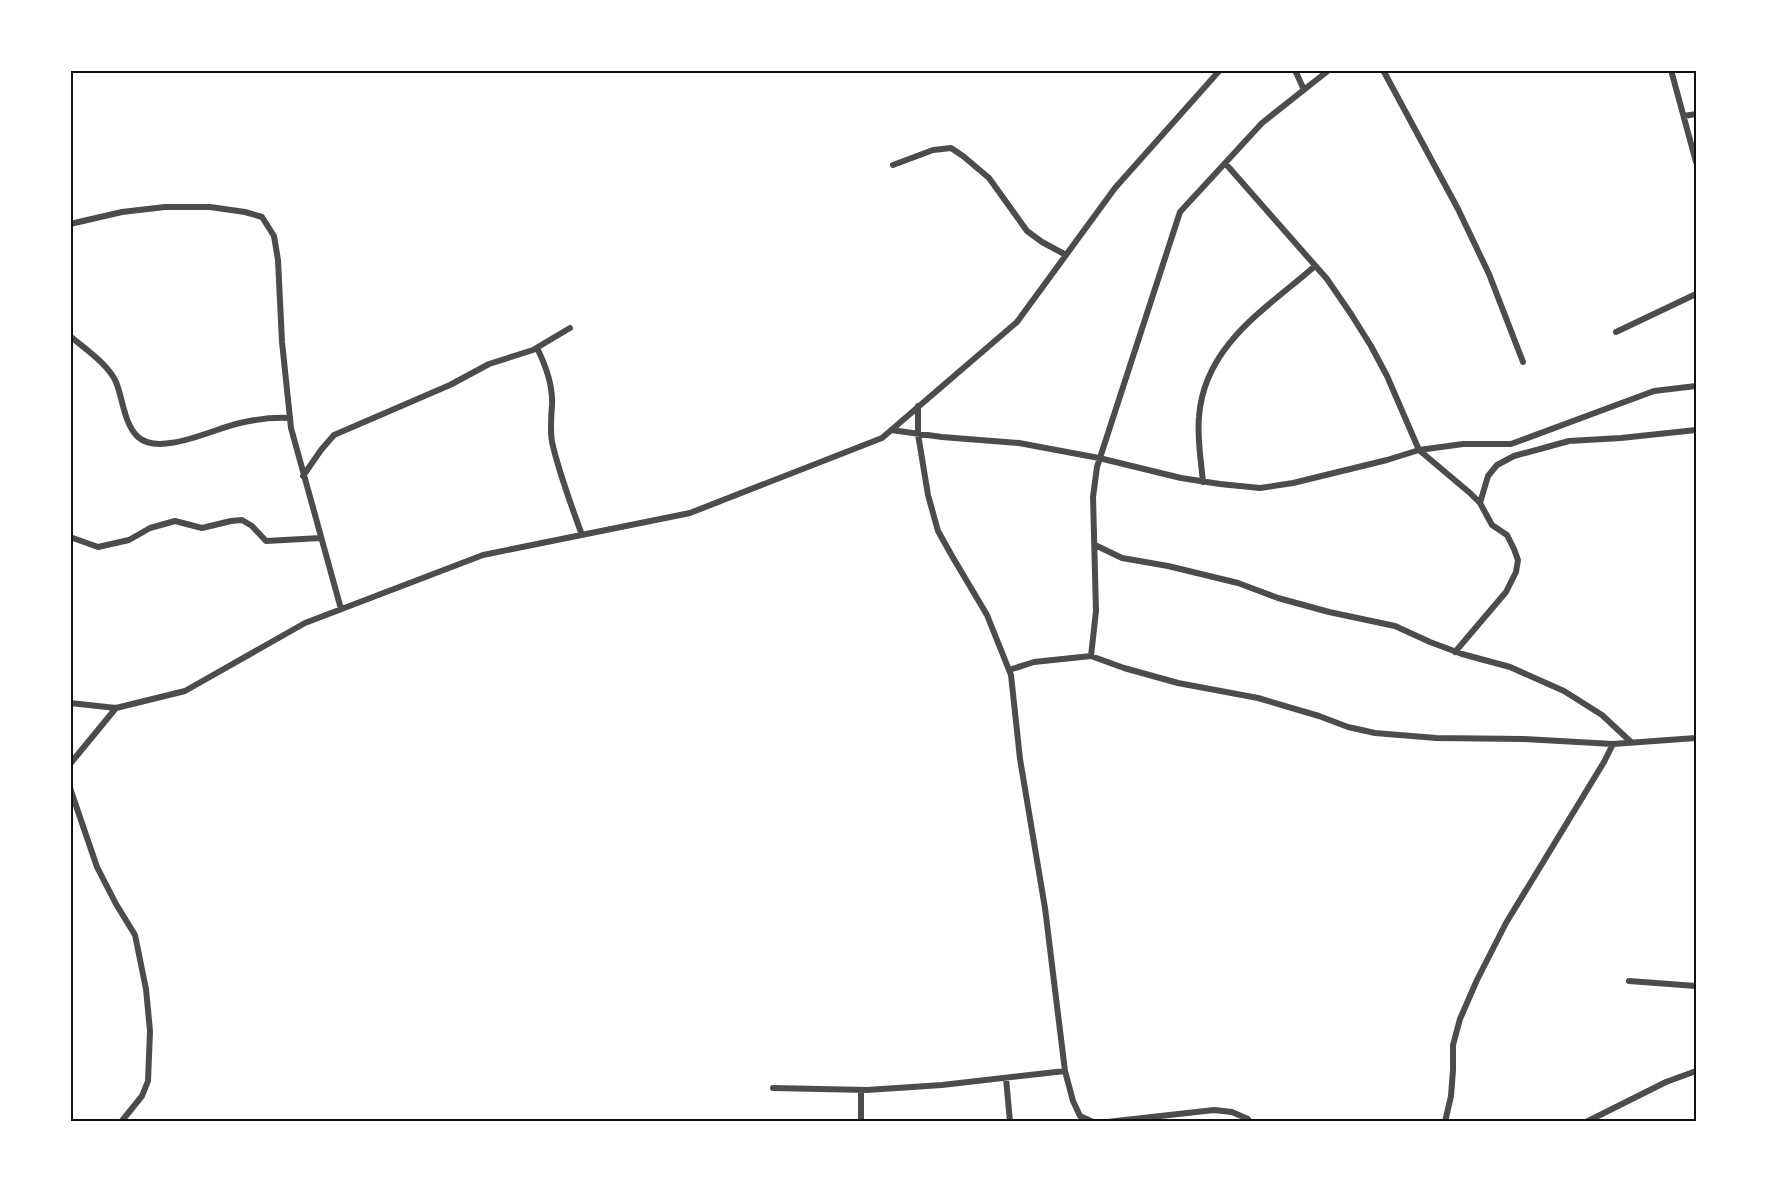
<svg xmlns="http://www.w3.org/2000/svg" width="1767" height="1192" font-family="Inter,sans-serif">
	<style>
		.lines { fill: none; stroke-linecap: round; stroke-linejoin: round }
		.minor { stroke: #4c4c4c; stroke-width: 6 }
		.neatline { fill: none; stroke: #111; stroke-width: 2 }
	</style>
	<rect width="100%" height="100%" fill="#fff"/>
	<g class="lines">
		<path class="minor" d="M1295,70L1304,90
			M1383,70L1458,209L1489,274L1523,362
			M1671,70L1696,162
			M1684,116L1696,114
			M1225,163L1327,279L1351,314L1371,346L1387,376L1419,450L1470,493L1480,503L1492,525L1507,535L1514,549L1518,560L1516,572L1506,592L1455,652
			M893,165L933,150L951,148L963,156L989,178L1027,231L1042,242L1066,255
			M70,224L122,212L165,207H210L245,212L262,217L274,236L278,260L282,342L291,428L341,609
			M1616,332L1696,294
			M70,336C85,349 108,364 116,382C123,399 124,424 138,437C160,457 215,428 240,423C257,419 273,417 290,418
			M537,348C546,366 553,385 552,405C551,418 550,430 552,442C559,473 571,505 582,535
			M918,406V434L928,495L938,531L952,556L987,615L1011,675L1020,759L1045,908L1065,1071L1073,1101L1080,1116L1093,1122
			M891,430L942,437L1019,443L1099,458L1181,478L1220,484L1260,488L1293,483L1387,460L1419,450L1463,444H1511L1654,391L1696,386
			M303,476L321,450L334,435L450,385L489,364L533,350L570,328
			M1203,482C1201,461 1197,438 1199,417C1204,345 1266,309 1315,266
			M1480,503L1488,476L1497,465L1514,456L1569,441L1621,438L1696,430
			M70,537L98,547L129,540L150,528L175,521L202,528L231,521L242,520L252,526L266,541L321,538
			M1095,545L1122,558L1168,566L1238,583L1278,598L1329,612L1395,626L1430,642L1462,654L1510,667L1564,691L1602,715L1631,742
			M1091,656L1096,611L1093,497L1097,467L1180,212L1262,123L1329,70
			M1009,670L1034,662L1091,656L1124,668L1178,683L1258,698L1319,716L1348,727L1375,733L1436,738L1523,739L1613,744L1696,738
			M70,703L116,708L185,691L305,623L483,555L690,513L882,438L1017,322L1115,188L1220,70
			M70,764L116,708
			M70,788L97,867L116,904L135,935L146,989L150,1031L148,1081L142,1096L121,1122
			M1629,981L1696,986
			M1006,1078L1010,1122
			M773,1088L867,1090L942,1085L1065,1071
			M861,1090V1122
			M1107,1122L1214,1110L1232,1112L1248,1119L1249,1122
			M1445,1122L1451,1096L1453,1070V1045L1460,1019L1477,980L1506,923L1604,762L1613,744
			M1586,1122L1666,1082L1696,1071"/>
	</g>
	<rect width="1767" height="1192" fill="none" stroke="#ffffff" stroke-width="144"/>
	<rect x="72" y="72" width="1623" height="1048" class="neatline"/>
</svg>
